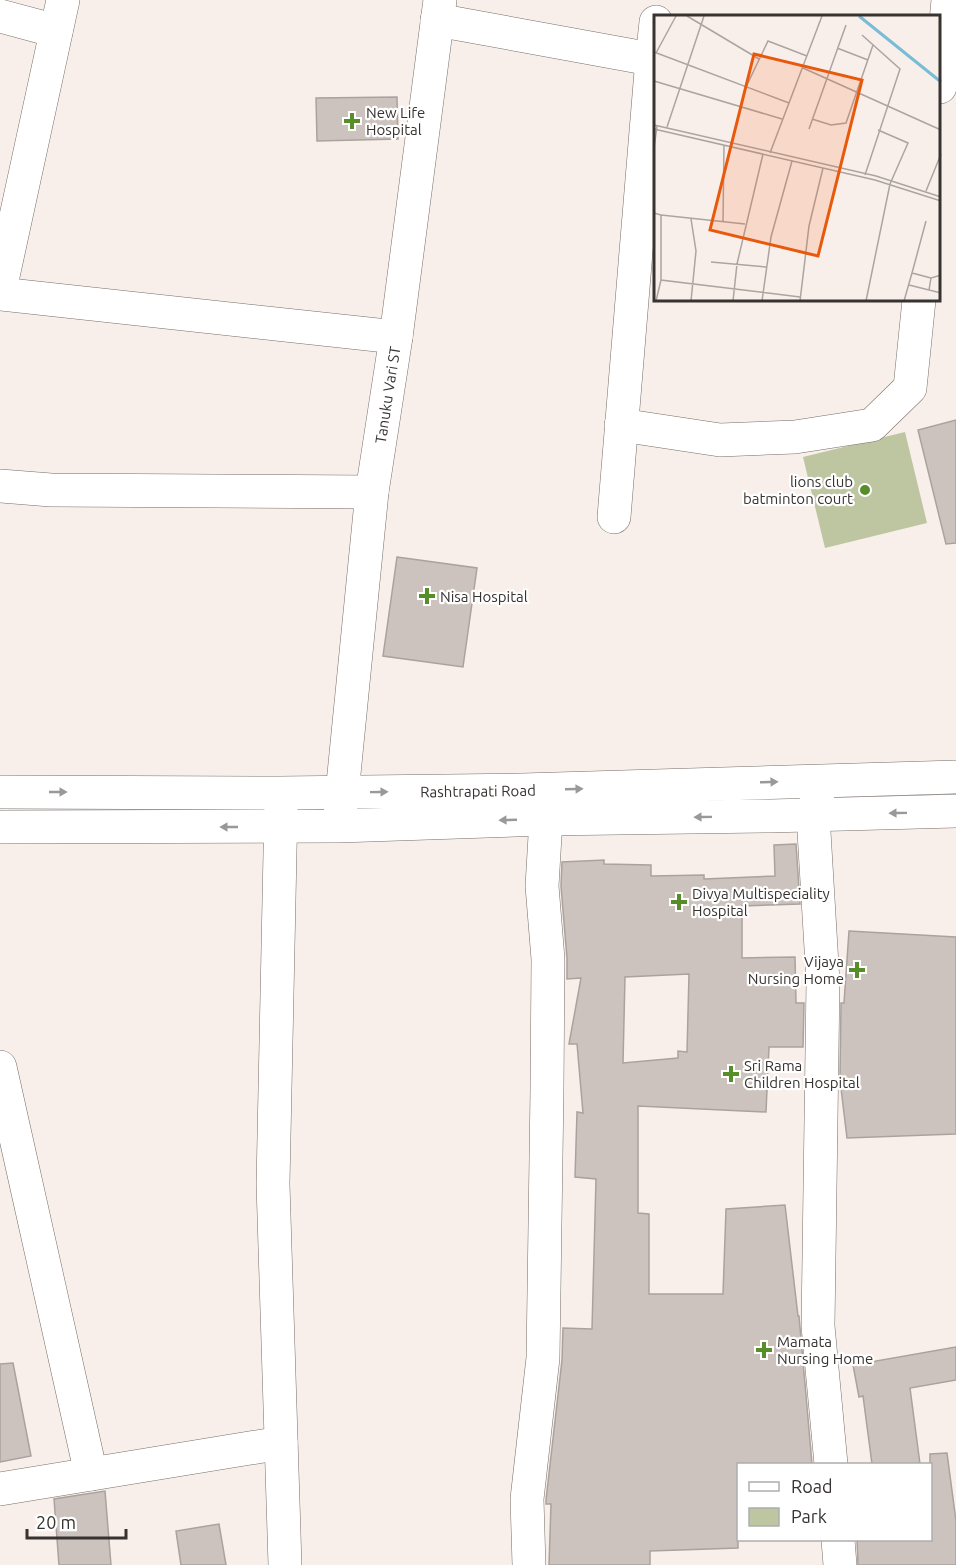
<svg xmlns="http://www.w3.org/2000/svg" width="956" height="1565" font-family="Ubuntu,sans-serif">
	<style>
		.green { fill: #bdc6a1 }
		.building { fill: #ccc3be; stroke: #aaa29d; stroke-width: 1.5; fill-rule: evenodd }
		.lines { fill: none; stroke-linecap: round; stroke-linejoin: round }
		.minor-casing { stroke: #766e69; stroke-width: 34 }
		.minor { stroke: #fff; stroke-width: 33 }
		.oneway { fill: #9b9998 }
		.poi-dot { fill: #578e29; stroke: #fff; stroke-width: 2 }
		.labels { text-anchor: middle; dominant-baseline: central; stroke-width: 4.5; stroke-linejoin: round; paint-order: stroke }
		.poi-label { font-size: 15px; fill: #373331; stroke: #fff; text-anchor: start }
		.street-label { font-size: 15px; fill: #373331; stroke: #fff }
		.inset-river { fill: none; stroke: #78bcd6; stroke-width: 3 }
		.inset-road { fill: none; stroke: #aba4a0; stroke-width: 1.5 }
		.view { fill: #e8590c; fill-opacity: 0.15; stroke: #e8590c; stroke-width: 3 }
		.inset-edge { fill: none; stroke: #373331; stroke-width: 3 }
	</style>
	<rect width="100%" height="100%" fill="#f9efea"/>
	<path class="green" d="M905,432L927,523L825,548L803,457Z"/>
	<path class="building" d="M397,97L398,139L317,141L316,98Z
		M956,420V543L946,544L918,430Z
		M397,557L477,568L463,667L383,656Z
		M796,844L800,904L742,906V958L795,957L796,1003H804L803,1047H769L766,1112L638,1106V1213L649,1214V1294H723L726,1209L785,1205L798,1316H799L812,1464H738V1548L650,1551V1565H549L551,1504H546V1500L562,1360L563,1328L592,1329L596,1179L575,1177L577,1112L583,1113L577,1044H569L581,978L567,979V958L561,886L562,862L604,860V864L651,865V876L704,875V879L775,876L774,845ZM689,974L687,1052L678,1051V1058L623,1063L625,977Z
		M849,931L956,937V1134L847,1138L840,1080L841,1003H844Z
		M956,1347V1380L910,1388L920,1464H872L863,1396L859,1397L853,1365Z
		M13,1363L31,1456L0,1462V1364Z
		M947,1453L956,1521V1565H858L857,1539H930V1454Z
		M105,1491L111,1565H59L54,1499Z
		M219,1524L226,1565H181L176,1531Z"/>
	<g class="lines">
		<defs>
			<g id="minor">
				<path d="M0,16L56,31"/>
				<path d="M437,20L656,60"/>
				<path d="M940,87L948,0"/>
				<path d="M0,290L63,0"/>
				<path d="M0,294L396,337"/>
				<path d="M621,425L720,440L795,437L872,425L910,388L919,300"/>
				<path d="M0,486L51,490L372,492"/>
				<path d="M614,517L652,59L656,22"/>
				<path id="s1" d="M0,792L280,793L522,790L956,777"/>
				<path d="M818,793L813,815L823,982L818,1326L831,1464"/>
				<path d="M281,805L273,1184L285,1565"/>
				<path id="s2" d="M340,814L372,492L396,337L440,0"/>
				<path d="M0,827L339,826L546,819L770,816L956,811"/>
				<path d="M0,1067L91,1474"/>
				<path d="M0,1489L281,1443"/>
				<path d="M838,1540L840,1565"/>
				<path d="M529,1565L527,1499L543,1358L547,1090L548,959L542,886L546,819"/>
			</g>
		</defs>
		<use href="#minor" class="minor-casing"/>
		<use href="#minor" class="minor"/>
	</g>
	<defs><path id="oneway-solid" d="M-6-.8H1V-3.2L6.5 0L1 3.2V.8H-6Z" transform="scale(1.5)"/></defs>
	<g class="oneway">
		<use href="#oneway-solid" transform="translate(769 782) rotate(-2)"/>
		<use href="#oneway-solid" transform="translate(574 789) rotate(-2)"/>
		<use href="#oneway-solid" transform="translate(58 792)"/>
		<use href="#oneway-solid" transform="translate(379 792) rotate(-1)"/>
		<use href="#oneway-solid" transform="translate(898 813) rotate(179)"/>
		<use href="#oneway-solid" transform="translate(703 817) rotate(179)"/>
		<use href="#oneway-solid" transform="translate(508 820) rotate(178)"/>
		<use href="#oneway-solid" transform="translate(229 827) rotate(-180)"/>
	</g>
	<g class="poi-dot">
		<path d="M349 112h6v6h6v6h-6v6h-6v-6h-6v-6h6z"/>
		<circle cx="865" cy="490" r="6"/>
		<path d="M424 587h6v6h6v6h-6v6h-6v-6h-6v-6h6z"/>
		<path d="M676 893h6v6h6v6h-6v6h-6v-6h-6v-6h6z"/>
		<path d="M854 961h6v6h6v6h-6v6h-6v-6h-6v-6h6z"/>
		<path d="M728 1065h6v6h6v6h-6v6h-6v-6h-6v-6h6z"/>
		<path d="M761 1341h6v6h6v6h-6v6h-6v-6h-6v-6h6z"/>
	</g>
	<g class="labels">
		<g class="poi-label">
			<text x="366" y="112">New Life<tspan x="366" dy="17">Hospital</tspan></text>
			<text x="853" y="481" text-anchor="end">lions club<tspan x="853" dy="17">batminton court</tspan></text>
			<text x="440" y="596">Nisa Hospital</text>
			<text x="692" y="893">Divya Multispeciality<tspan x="692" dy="17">Hospital</tspan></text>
			<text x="844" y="961" text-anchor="end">Vijaya<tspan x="844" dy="17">Nursing Home</tspan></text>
			<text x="744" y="1065">Sri Rama<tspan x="744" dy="17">Children Hospital</tspan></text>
			<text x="777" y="1341">Mamata<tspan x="777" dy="17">Nursing Home</tspan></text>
		</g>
		<g class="street-label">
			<text stroke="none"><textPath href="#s2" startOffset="422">Tanuku Vari ST</textPath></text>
			<text stroke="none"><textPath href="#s1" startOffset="478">Rashtrapati Road</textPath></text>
		</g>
	</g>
	<g transform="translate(654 15)">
		<rect width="286" height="286" fill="#f9efea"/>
		<path class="inset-river" d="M205,1L287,67"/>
		<path class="inset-road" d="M33,1L105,44M208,20L246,54L211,160M183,33L214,45M0,37L135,88M2,38L22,1M149,53L287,115M0,66L128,104M92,72L114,26L153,41M158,104L177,110L192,108L219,30M0,110L222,161L287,182M13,112L50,1M0,114L221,165L287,186M155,114L192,10M0,133L3,111M116,138L168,1M272,176L287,139M0,198L7,200V265L146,282M7,200L91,209M69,207L70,130M57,247L112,252M258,258L272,206M287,260L277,263L275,275L287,278M255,270L275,275M2,286L7,265M37,286L42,236L37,204M79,286L83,249L109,139M108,286L117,222L138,146M146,286L155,211L169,153M212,286L236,169L254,128L224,115M250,286L258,258L277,263"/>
		<path class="view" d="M100,39L208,65L164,241L56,215Z"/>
		<rect width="286" height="286" class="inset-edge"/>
	</g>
	<rect x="737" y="1463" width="195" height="78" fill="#ffffff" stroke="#afadad" stroke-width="1.5"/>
	<rect x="749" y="1482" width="30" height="9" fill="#ffffff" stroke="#afadad" stroke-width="1.5"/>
	<text x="791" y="1493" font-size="18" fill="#373331">Road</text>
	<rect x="749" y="1508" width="30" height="18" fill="#bdc6a1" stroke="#afadad" stroke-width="1.5"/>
	<text x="791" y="1523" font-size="18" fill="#373331">Park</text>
	<path d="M27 1529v9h99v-9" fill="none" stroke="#373331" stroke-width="3"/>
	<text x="36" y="1529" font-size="18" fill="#373331" stroke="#ffffff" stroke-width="4.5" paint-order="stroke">20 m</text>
</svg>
